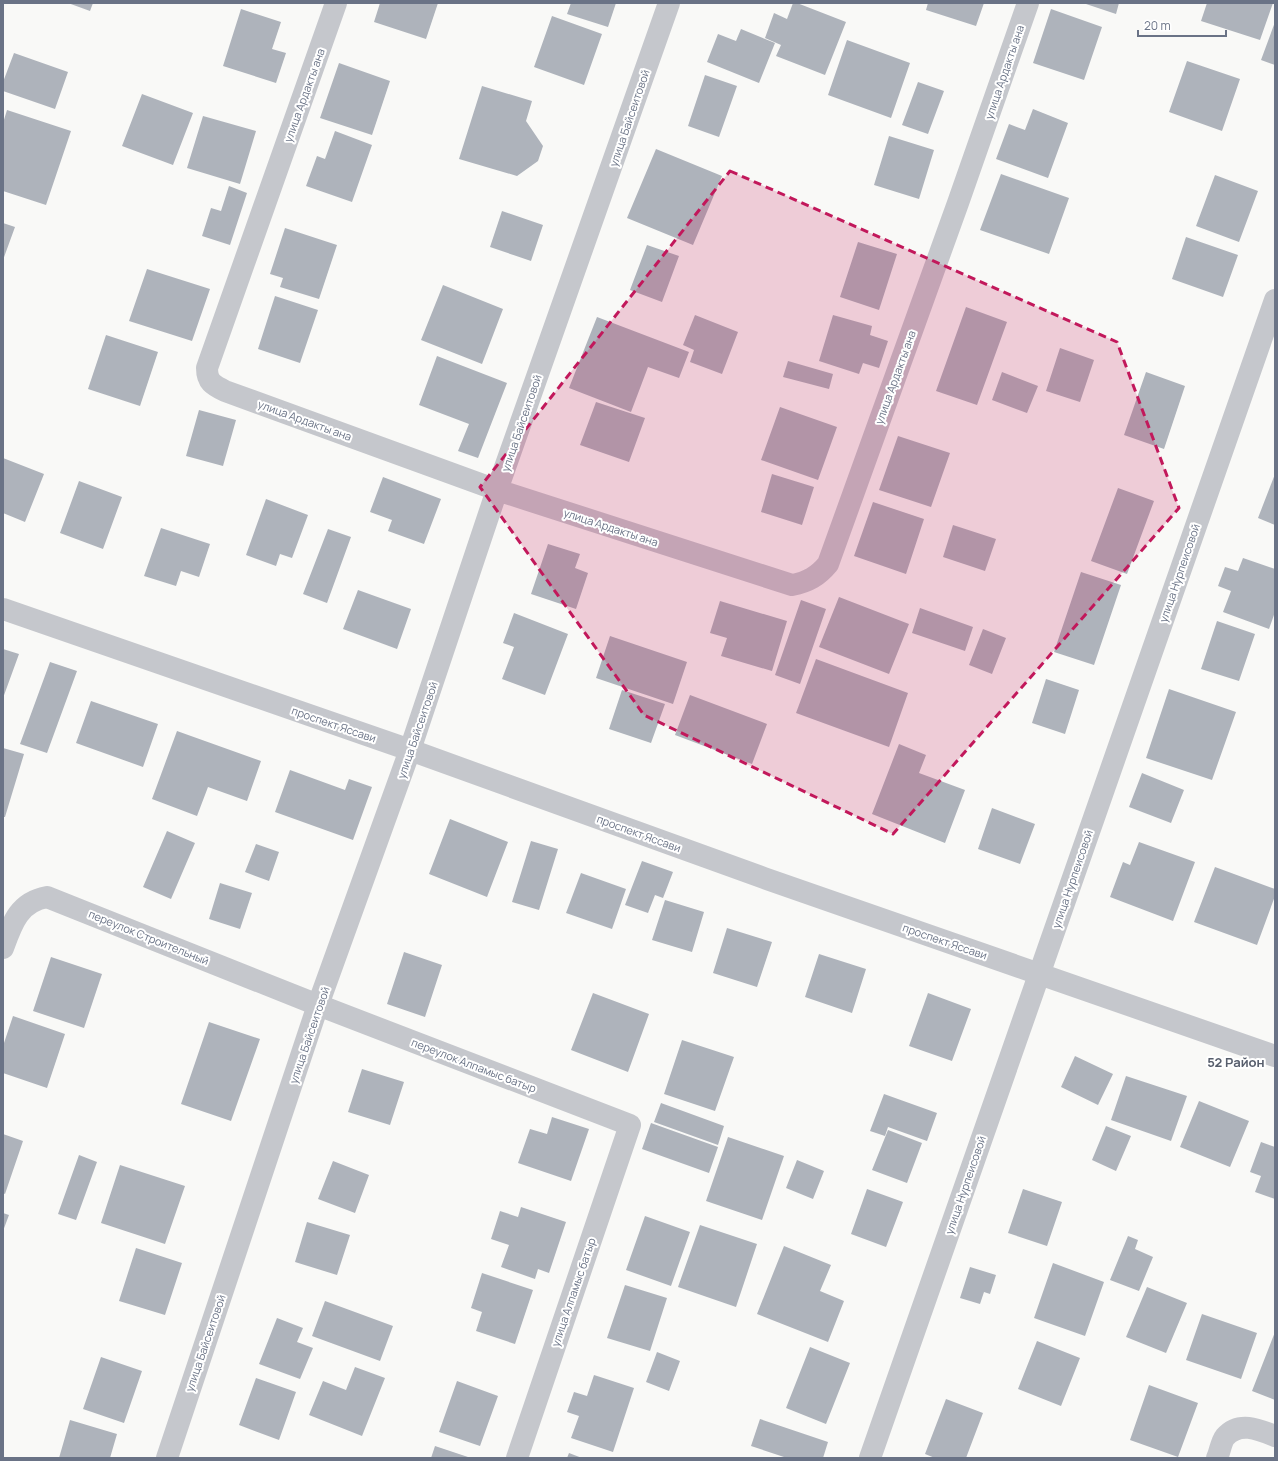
<svg xmlns="http://www.w3.org/2000/svg" width="1278" height="1461" font-family="Manrope,sans-serif">
	<style>
		.building { fill: #aeb3bb }
		.lines { fill: none; stroke-linecap: round; stroke-linejoin: round }
		.street { stroke: #c5c7cc; stroke-width: 22 }
		.marked { fill: #c2185b; fill-opacity: 0.2; stroke: #c2185b; stroke-width: 3; stroke-dasharray: 8 5; stroke-linejoin: round }
		.labels { text-anchor: middle; dominant-baseline: central; stroke-width: 4; stroke-linejoin: round; paint-order: stroke }
		.street-label { font-size: 11px; fill: #6a7386; stroke: #fff }
		.quarter-label { font-size: 13px; font-weight: bold; fill: #575e6c; stroke: #fff }
	</style>
	<rect width="100%" height="100%" fill="#f9f9f7"/>
	<path class="building" d="M68,3H93L90,11Z
		M380,3H438L426,39L374,22Z
		M571,3H616L608,27L567,14Z
		M793,3H797L846,22L825,75L776,56L781,45L765,38L774,13L787,19Z
		M928,3H984L976,26L926,10Z
		M1083,3H1119L1116,14Z
		M1207,3H1273L1260,40L1201,21Z
		M241,9L281,22L272,49L286,53L276,83L223,66Z
		M1051,9L1102,27L1084,80L1033,63Z
		M552,16L602,34L584,85L534,67Z
		M1275,22V65L1261,60Z
		M741,29L775,43L759,83L707,62L718,34L736,41Z
		M847,40L910,63L891,118L828,95Z
		M14,53L68,72L55,109L3,91V82Z
		M1187,61L1240,79L1222,131L1169,112Z
		M339,63L390,81L372,135L320,118Z
		M705,75L737,86L719,137L688,126Z
		M918,82L944,91L928,134L902,125Z
		M482,86L532,101L526,121L543,146L538,161L517,176L459,159Z
		M142,94L193,113L173,165L122,146Z
		M1033,109L1068,123L1048,178L996,159L1009,124L1025,130Z
		M7,110L71,131L46,205L3,191V123Z
		M203,116L256,131L240,184L187,168Z
		M335,131L372,145L352,202L306,186L317,156L325,159Z
		M889,136L934,150L919,199L874,185Z
		M656,149L722,176L693,245L627,218Z
		M1001,174L1069,198L1049,254L980,230Z
		M1215,175L1258,191L1239,242L1196,226Z
		M229,186L247,193L230,245L202,236L211,208L221,211Z
		M502,211L543,225L531,261L490,247Z
		M3,223L15,227L3,260Z
		M285,228L337,245L319,299L280,287L283,278L270,274Z
		M1186,237L1238,255L1223,297L1172,279Z
		M858,242L897,254L879,310L840,297Z
		M647,245L679,256L662,302L630,290Z
		M147,269L210,289L192,341L129,321Z
		M443,285L503,309L482,364L421,340Z
		M275,296L318,310L300,363L258,349Z
		M966,307L1007,322L977,405L936,391Z
		M695,315L738,332L722,374L690,362L694,350L683,345Z
		M833,315L872,326L870,335L888,341L879,368L863,363L859,374L819,361Z
		M597,317L689,352L679,378L648,367L631,412L569,388Z
		M106,335L158,352L140,406L88,389Z
		M1060,348L1094,360L1080,402L1046,391Z
		M437,356L507,383L478,458L458,451L469,424L419,405Z
		M788,361L833,374L829,389L783,377Z
		M1002,372L1038,386L1027,413L992,400Z
		M1146,372L1185,386L1164,449L1124,435Z
		M596,402L645,418L629,462L580,445Z
		M780,407L837,427L818,480L761,460Z
		M199,410L236,420L223,466L186,456Z
		M898,436L950,453L931,507L879,490Z
		M3,458L44,474L25,522L3,513Z
		M772,474L814,487L802,525L761,512Z
		M1275,474V525L1258,518Z
		M383,477L441,499L424,544L388,531L392,520L370,512Z
		M79,481L122,497L103,549L60,533Z
		M1118,488L1154,501L1127,574L1091,561Z
		M266,499L308,515L292,558L280,554L276,566L246,555Z
		M873,502L924,519L906,574L854,556Z
		M953,525L996,539L985,571L943,557Z
		M161,528L210,544L199,577L181,571L176,586L144,576Z
		M328,529L351,537L327,603L303,594Z
		M548,544L580,554L575,568L588,573L576,609L531,594Z
		M1243,558L1275,569V612L1269,629L1223,612L1231,591L1218,586L1225,567L1238,571Z
		M1081,572L1121,585L1094,665L1054,652Z
		M358,590L411,609L397,649L343,629Z
		M839,597L909,624L889,674L819,647Z
		M801,600L826,609L800,684L775,675Z
		M720,601L787,621L772,671L721,656L727,638L710,633Z
		M920,608L973,627L965,651L912,633Z
		M514,613L568,634L545,695L502,679L514,647L503,643Z
		M1217,621L1255,634L1239,681L1201,669Z
		M983,629L1006,638L992,674L969,665Z
		M610,636L687,662L673,704L596,678Z
		M3,649L19,654L3,698Z
		M816,659L908,693L889,747L796,713Z
		M50,662L77,671L47,753L20,744Z
		M1046,679L1079,690L1065,734L1032,723Z
		M1169,689L1236,712L1212,780L1146,758Z
		M622,690L665,704L651,743L609,729Z
		M690,695L767,724L752,764L675,735Z
		M91,701L158,724L143,767L76,743Z
		M177,731L261,761L247,801L208,787L197,816L152,799Z
		M899,744L926,755L919,773L965,790L945,843L872,814Z
		M3,748L24,754L5,817H3Z
		M290,770L345,790L349,779L372,787L353,840L275,812Z
		M1142,773L1184,790L1171,823L1129,807Z
		M992,808L1035,824L1020,864L978,849Z
		M450,819L508,842L487,897L429,874Z
		M167,831L195,843L171,899L143,887Z
		M531,841L558,849L539,910L512,902Z
		M1139,842L1195,862L1173,921L1110,897L1123,862L1130,865Z
		M256,844L279,852L269,881L245,872Z
		M642,861L673,872L663,898L655,895L648,913L625,905Z
		M1215,867L1275,889V896L1257,945L1194,922Z
		M581,873L626,889L612,929L566,913Z
		M220,883L252,893L240,929L209,919Z
		M665,900L704,912L692,952L652,940Z
		M727,928L772,942L757,987L713,973Z
		M404,952L442,965L425,1017L387,1004Z
		M819,954L866,969L852,1013L805,997Z
		M51,957L102,974L84,1028L33,1011Z
		M593,993L649,1014L628,1072L571,1050Z
		M928,993L971,1009L952,1061L909,1046Z
		M13,1016L65,1034L47,1088L3,1073V1046Z
		M209,1022L260,1039L231,1121L181,1104Z
		M682,1040L734,1057L715,1111L664,1094Z
		M1075,1056L1113,1074L1098,1105L1061,1087Z
		M362,1069L404,1082L390,1125L348,1112Z
		M1126,1076L1187,1096L1171,1141L1111,1120Z
		M884,1094L937,1113L927,1141L888,1127L885,1136L870,1131Z
		M1199,1101L1249,1121L1230,1167L1180,1147Z
		M661,1103L724,1126L718,1145L654,1122Z
		M552,1117L589,1129L571,1181L518,1163L530,1129L547,1134Z
		M651,1123L718,1147L709,1173L642,1149Z
		M1106,1126L1131,1136L1116,1171L1092,1160Z
		M888,1130L922,1143L907,1183L872,1170Z
		M3,1134L23,1141L5,1194L3,1193Z
		M728,1137L784,1156L762,1220L706,1201Z
		M1261,1142L1275,1147V1199L1255,1192L1261,1176L1250,1172Z
		M79,1155L97,1162L76,1220L58,1214Z
		M797,1160L824,1171L813,1199L786,1188Z
		M333,1161L369,1175L355,1213L318,1199Z
		M120,1165L185,1186L165,1244L101,1223Z
		M867,1189L903,1202L886,1247L851,1234Z
		M1023,1189L1062,1202L1047,1246L1008,1233Z
		M521,1207L566,1222L549,1273L538,1269L535,1279L501,1267L509,1245L491,1239L500,1211L518,1217Z
		M3,1213L9,1215L3,1231Z
		M645,1216L690,1232L671,1286L626,1270Z
		M307,1222L350,1235L337,1275L295,1262Z
		M700,1225L757,1244L736,1307L678,1287Z
		M1128,1236L1138,1240L1135,1249L1153,1257L1139,1291L1110,1280Z
		M784,1246L831,1265L820,1291L844,1301L828,1342L757,1314Z
		M136,1248L182,1263L165,1315L119,1301Z
		M1053,1263L1104,1282L1085,1336L1034,1318Z
		M970,1267L996,1275L990,1294L984,1292L980,1304L960,1298Z
		M482,1273L533,1290L515,1344L476,1331L482,1312L471,1308Z
		M625,1285L667,1298L650,1351L607,1338Z
		M1147,1287L1187,1303L1166,1353L1126,1337Z
		M325,1301L393,1326L380,1361L312,1336Z
		M1202,1314L1257,1333L1241,1379L1186,1360Z
		M277,1318L303,1328L297,1342L313,1348L300,1379L259,1364Z
		M1275,1332V1400L1252,1391Z
		M1037,1341L1080,1358L1061,1406L1018,1389Z
		M810,1347L850,1363L826,1424L786,1408Z
		M657,1352L680,1361L669,1391L646,1382Z
		M101,1357L142,1371L124,1423L83,1409Z
		M355,1367L385,1378L362,1436L309,1415L323,1381L346,1390Z
		M594,1375L634,1388L613,1452L571,1438L579,1416L567,1412L574,1392L587,1396Z
		M256,1378L296,1392L279,1440L239,1425Z
		M457,1381L498,1396L480,1446L439,1432Z
		M1149,1385L1198,1403L1178,1457L1130,1440Z
		M946,1399L983,1413L966,1458H935L925,1454Z
		M760,1419L828,1442L823,1458H787L751,1446Z
		M70,1420L117,1434L110,1458H59Z
		M435,1446L471,1458H431Z
		M569,1453L582,1458H567Z"/>
	<g class="lines">
		<path class="street" d="M336,3L207,368C207,382 213,385 225,391L497,490L792,585C808,582 818,576 828,564L958,203L1028,3
			M3,609L410,750L764,878L1275,1056
			M3,948C12,923 19,902 47,897L318,1005L630,1125L517,1458
			M167,1458L318,1005L410,750L497,490L669,3
			M870,1458L1275,300
			M1217,1458C1220,1452 1221,1442 1225,1437C1239,1421 1258,1429 1275,1436"/>
	</g>
	<path class="marked" d="M730,171L1117,342L1179,508L893,834L644,715L480,487Z"/>
	<g class="labels">
		<g class="street-label">
			<text transform="translate(1004 72) rotate(-71)">улица Ардакты ана</text>
			<text transform="translate(304 95) rotate(-70)">улица Ардакты ана</text>
			<text transform="translate(629 118) rotate(-71)">улица Байсеитовой</text>
			<text transform="translate(895 377) rotate(-70)">улица Ардакты ана</text>
			<text transform="translate(305 420) rotate(20)">улица Ардакты ана</text>
			<text transform="translate(521 423) rotate(-71)">улица Байсеитовой</text>
			<text transform="translate(611 527) rotate(18)">улица Ардакты ана</text>
			<text transform="translate(1179 573) rotate(-71)">улица Нурпеисовой</text>
			<text transform="translate(334 724) rotate(19)">проспект Яссави</text>
			<text transform="translate(417 730) rotate(-71)">улица Байсеитовой</text>
			<text transform="translate(639 833) rotate(20)">проспект Яссави</text>
			<text transform="translate(1072 879) rotate(-71)">улица Нурпеисовой</text>
			<text transform="translate(149 937) rotate(22)">переулок Строительный</text>
			<text transform="translate(945 941) rotate(19)">проспект Яссави</text>
			<text transform="translate(309 1035) rotate(-71)">улица Байсеитовой</text>
			<text transform="translate(474 1065) rotate(21)">переулок Алпамыс батыр</text>
			<text transform="translate(965 1185) rotate(-71)">улица Нурпеисовой</text>
			<text transform="translate(573 1292) rotate(-71)">улица Алпамыс батыр</text>
			<text transform="translate(205 1343) rotate(-71)">улица Байсеитовой</text>
		</g>
		<g class="quarter-label">
			<text x="1236" y="1062">52 Район</text>
		</g>
	</g>
	<rect width="1278" height="1461" fill="none" stroke="#6a7386" stroke-width="8"/>
	<path d="M1138 30v6h88v-6" fill="none" stroke="#6a7386" stroke-width="2"/>
	<text x="1144" y="30" font-size="12" fill="#6a7386" stroke="#ffffff" stroke-width="3" paint-order="stroke">20 m</text>
</svg>
